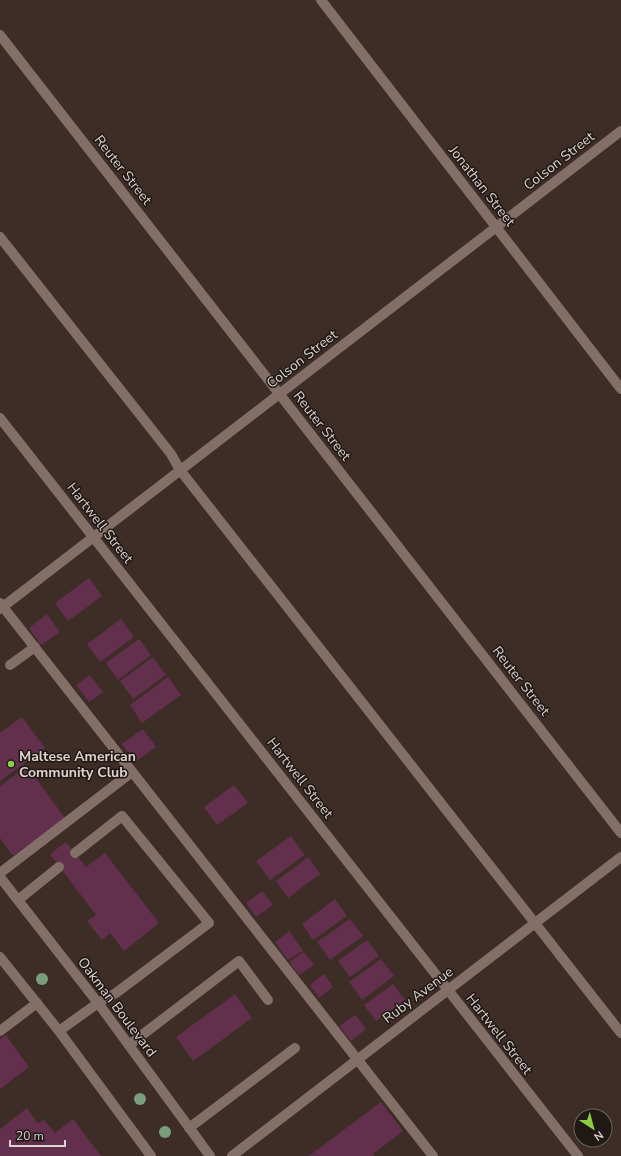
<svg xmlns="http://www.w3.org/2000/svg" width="621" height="1156" font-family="'Nunito Sans',sans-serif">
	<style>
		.building { fill: #62304c }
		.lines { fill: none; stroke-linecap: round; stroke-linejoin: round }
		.service { stroke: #836f68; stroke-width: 10 }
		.minor { stroke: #836f68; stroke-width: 10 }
		.tertiary { stroke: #836f68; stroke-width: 10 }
		.tree { fill: #789e7d }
		.poi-dot { fill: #8ecd43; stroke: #1f1815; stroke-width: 1.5 }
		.labels { text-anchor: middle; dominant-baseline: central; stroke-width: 3; stroke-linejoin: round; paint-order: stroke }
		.street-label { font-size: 14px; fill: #ded3cf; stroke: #1f1815 }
		.poi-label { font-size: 14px; font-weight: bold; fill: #ded3cf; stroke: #1f1815; text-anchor: start }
	</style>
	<rect width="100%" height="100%" fill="#3e2d27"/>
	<path class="building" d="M89,578L102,596L68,621L55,603Z
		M47,614L60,632L41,645L29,628Z
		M121,619L134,637L100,662L87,644Z
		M139,639L151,655L118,680L106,663Z
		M153,657L166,675L133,699L120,681Z
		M90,675L103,692L89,702L76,685Z
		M168,677L181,695L142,723L130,705Z
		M22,717L45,748L0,781V733Z
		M143,729L156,747L135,762L122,744Z
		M27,766L65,818L13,856L0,838V786Z
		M234,785L248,803L217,825L204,807Z
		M291,836L305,855L270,880L256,861Z
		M66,842L86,867L105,853L159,923L124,951L110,933L102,940L87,921L96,915L50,854Z
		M308,857L320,874L288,898L276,881Z
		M262,891L273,905L256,917L246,903Z
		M335,899L347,916L313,940L302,924Z
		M350,919L363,936L330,960L317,942Z
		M289,931L303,951L288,960L275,942Z
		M367,940L379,956L350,977L338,961Z
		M304,952L314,965L299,975L289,962Z
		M381,959L394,976L362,1000L349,982Z
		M324,974L333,987L319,998L310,985Z
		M393,984L405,1000L376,1021L364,1005Z
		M235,994L252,1018L193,1061L176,1037Z
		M355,1015L366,1029L351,1041L339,1026Z
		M6,1035L29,1067L0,1089V1039Z
		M381,1102L403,1131L373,1154L374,1156H309Z
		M27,1108L38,1124L44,1120L55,1133L73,1119L101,1156H0V1129Z"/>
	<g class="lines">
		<path class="service" d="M0,237L171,454L180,470L621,1033
			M0,603L433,1156
			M10,665L35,647
			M75,853L122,816L209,923L116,993L98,1003
			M0,873L132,772
			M18,900L59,867
			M0,1031L37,1003
			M129,1045L239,961L268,1000
			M189,1128L295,1048"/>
		<path class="minor" d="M321,0L621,389
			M0,35L621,833
			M0,418L578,1156
			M0,609L621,131
			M232,1156L621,857"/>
		<path class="tertiary" d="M0,877L98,1003L210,1156
			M0,957L59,1031L151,1156
			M59,1031L98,1003"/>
	</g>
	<g class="tree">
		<circle cx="42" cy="979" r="6"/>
		<circle cx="140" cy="1099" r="6"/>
		<circle cx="165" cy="1132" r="6"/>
	</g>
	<circle class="poi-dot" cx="11" cy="764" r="4"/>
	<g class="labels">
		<g class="street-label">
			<text transform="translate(559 161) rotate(-38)">Colson Street</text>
			<text transform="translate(123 170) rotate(52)">Reuter Street</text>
			<text transform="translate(482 186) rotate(52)">Jonathan Street</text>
			<text transform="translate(302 359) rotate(-38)">Colson Street</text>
			<text transform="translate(322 426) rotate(52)">Reuter Street</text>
			<text transform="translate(100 523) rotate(52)">Hartwell Street</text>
			<text transform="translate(521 681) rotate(52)">Reuter Street</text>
			<text transform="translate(300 778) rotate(52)">Hartwell Street</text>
			<text transform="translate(418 995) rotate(-37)">Ruby Avenue</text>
			<text transform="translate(117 1007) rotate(53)">Oakman Boulevard</text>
			<text transform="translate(499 1034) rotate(52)">Hartwell Street</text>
		</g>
		<g class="poi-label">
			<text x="19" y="756">Maltese American<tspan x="19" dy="16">Community Club</tspan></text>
		</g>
	</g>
	<g transform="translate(593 1128) rotate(144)"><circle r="19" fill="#1f1815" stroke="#6b635f"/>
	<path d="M0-3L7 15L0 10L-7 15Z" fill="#8ecd43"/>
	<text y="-6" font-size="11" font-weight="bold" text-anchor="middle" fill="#ded3cf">N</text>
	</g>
	<path d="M10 1140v6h55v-6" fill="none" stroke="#ded3cf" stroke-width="2"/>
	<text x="16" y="1140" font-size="12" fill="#ded3cf" stroke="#1f1815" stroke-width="3" paint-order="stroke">20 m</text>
</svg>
